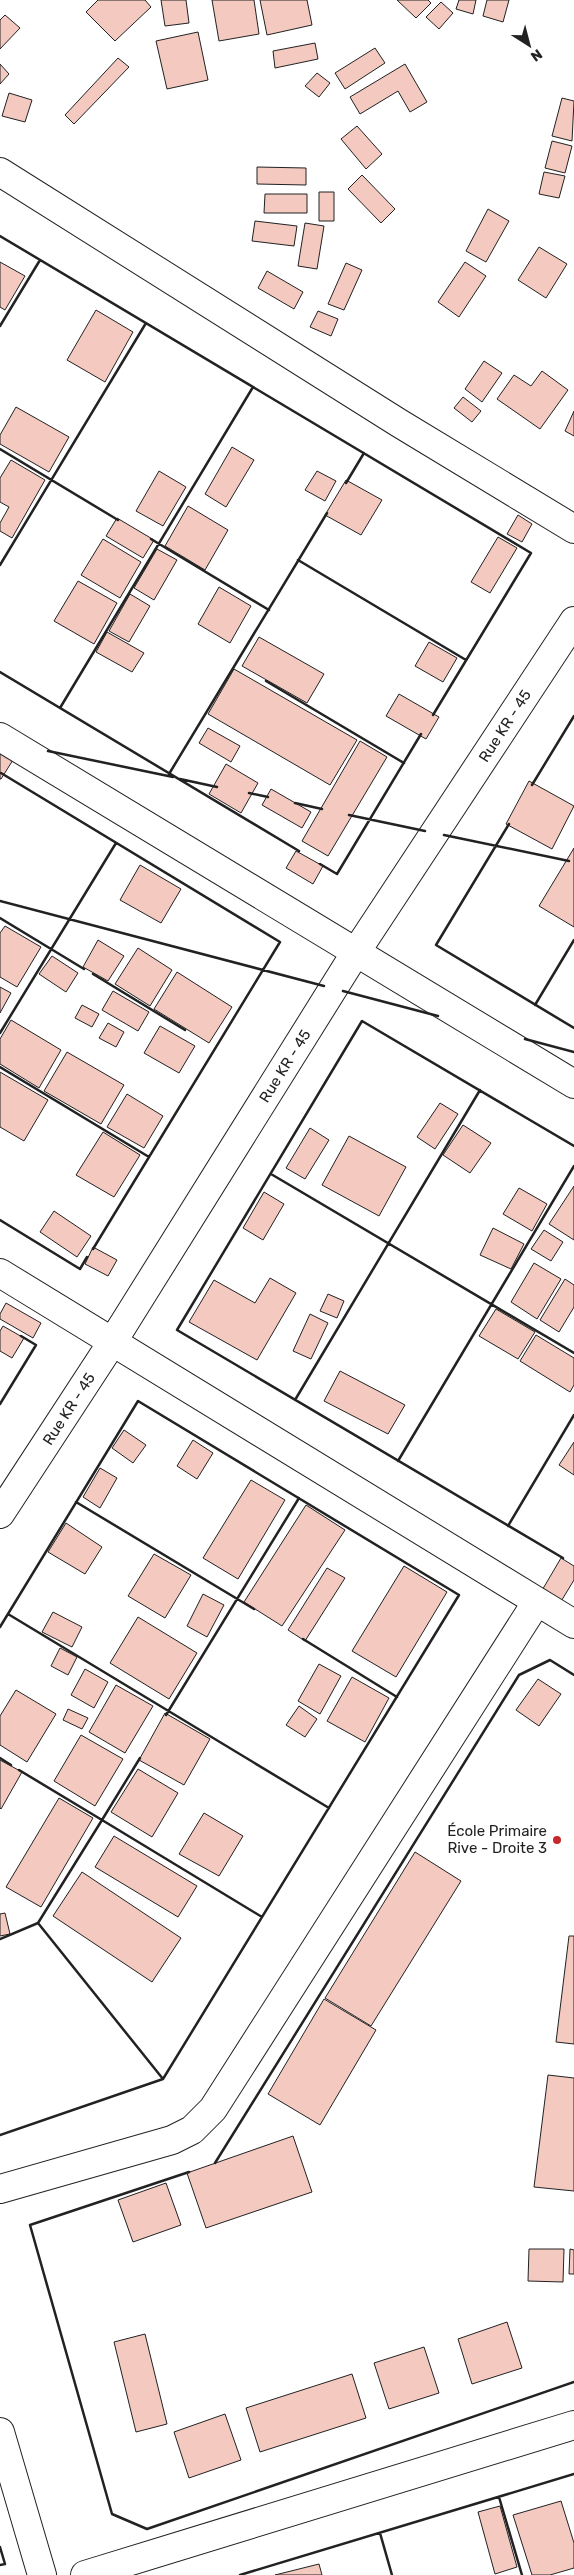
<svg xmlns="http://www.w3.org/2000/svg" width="574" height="2575" font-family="Rubik,sans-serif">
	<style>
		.building { fill: #f3c9c0; stroke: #222 }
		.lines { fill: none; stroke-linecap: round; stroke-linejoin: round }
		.minor-casing { stroke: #222; stroke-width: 30 }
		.minor { stroke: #fff; stroke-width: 28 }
		.wall { stroke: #222; stroke-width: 2.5 }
		.poi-dot { fill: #c62828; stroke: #fff; stroke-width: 2 }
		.labels { text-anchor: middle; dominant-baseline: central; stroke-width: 4; stroke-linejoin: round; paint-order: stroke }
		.street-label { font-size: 15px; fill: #222; stroke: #fff }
		.poi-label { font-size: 15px; fill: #222; stroke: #fff; text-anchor: end }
	</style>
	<rect width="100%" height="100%" fill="#fff"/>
	<path class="building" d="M98,0H145L151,7L115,41L86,12Z
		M161,0H186L189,23L165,26Z
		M212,0H254L259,34L219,41Z
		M260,0H307L312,25L267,35Z
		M397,0H428L431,3L416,18Z
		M459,0H476L473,14L456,9Z
		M487,0H509L503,22L483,16Z
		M441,2L453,13L439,29L426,17Z
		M5,15L20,28L0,49V20Z
		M198,32L208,80L167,89L156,41Z
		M315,43L318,59L275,68L273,51Z
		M375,48L385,63L345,89L335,73Z
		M118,58L129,67L74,124L65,115Z
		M0,64L9,74L0,84Z
		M405,64L427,102L410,112L398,91L360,114L350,97Z
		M317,73L330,83L319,97L305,86Z
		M9,93L32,100L25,122L2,116Z
		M562,98L574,101L572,141L552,136Z
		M357,126L382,154L366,169L341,139Z
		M552,141L572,146L565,173L545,168Z
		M257,167L306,168V185L257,184Z
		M544,172L565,176L559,198L539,194Z
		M362,175L395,209L381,223L348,189Z
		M319,192H334V221H319Z
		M265,194H307V213H264Z
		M488,209L509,221L486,262L466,251Z
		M255,221L297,226L294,246L252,241Z
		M305,223L324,226L317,269L298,266Z
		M539,247L567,264L546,298L518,280Z
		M0,262L25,276L5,310L0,307Z
		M465,262L486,276L459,317L438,302Z
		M346,263L362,270L344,310L328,304Z
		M267,271L303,292L294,309L258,288Z
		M96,310L133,332L105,382L67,360Z
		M318,311L338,319L331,336L310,327Z
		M484,361L502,373L482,402L465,389Z
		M542,371L568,390L540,429L497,399L514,375L531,386Z
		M463,397L481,411L472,422L454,408Z
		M16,407L69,437L49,472L0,444V435Z
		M574,411V436L565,431Z
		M232,447L254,460L226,507L205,494Z
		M11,460L45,480L12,538L0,531V523L9,507L0,502V478Z
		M159,471L186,487L163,526L136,511Z
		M317,471L336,481L325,501L305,490Z
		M346,480L382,500L361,535L325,515Z
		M188,506L228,530L205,570L165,546Z
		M518,515L532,524L522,542L507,534Z
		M117,518L154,540L143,558L106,536Z
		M498,537L517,548L490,593L471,582Z
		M103,539L141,562L120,598L81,575Z
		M157,549L177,560L154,600L134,588Z
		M78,581L117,603L94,644L54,621Z
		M219,587L251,606L230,643L198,624Z
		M130,594L150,606L129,642L109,631Z
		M107,632L144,653L132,672L96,652Z
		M259,637L324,674L307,703L242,666Z
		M429,642L457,658L443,682L415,666Z
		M234,669L357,740L330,785L208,714Z
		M399,694L439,717L426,739L386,716Z
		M208,728L240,746L231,762L199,743Z
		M360,741L387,757L328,856L302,841Z
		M0,752L13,760L1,779H0Z
		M226,764L258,783L241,813L209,794Z
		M529,781L574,806L552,849L506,824Z
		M271,789L311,812L302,828L262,805Z
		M574,848V927L539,906Z
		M296,851L323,866L313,884L286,868Z
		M140,865L181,889L161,923L120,900Z
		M5,926L41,947L17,987L0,977V933Z
		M98,940L124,956L108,981L83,967Z
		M138,948L172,970L150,1006L115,984Z
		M52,956L78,973L66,992L39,974Z
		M177,972L232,1007L209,1043L154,1009Z
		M0,987L11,993L0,1013Z
		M113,991L149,1012L138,1031L102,1010Z
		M82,1005L99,1014L92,1027L75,1018Z
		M11,1020L61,1050L39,1088L0,1064V1039Z
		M108,1023L124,1032L116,1047L99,1038Z
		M160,1026L195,1046L179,1073L144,1053Z
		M67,1052L124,1085L101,1124L44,1091Z
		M0,1072L48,1100L24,1141L0,1127Z
		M127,1094L163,1116L144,1148L107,1127Z
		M440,1103L458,1114L435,1149L417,1137Z
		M463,1125L491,1143L470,1173L443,1155Z
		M310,1128L329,1140L305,1179L286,1168Z
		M103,1132L140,1155L114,1197L76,1175Z
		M349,1136L406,1167L379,1216L322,1185Z
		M574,1186V1240L549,1224Z
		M519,1188L547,1204L532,1231L503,1214Z
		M264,1192L284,1204L263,1240L243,1228Z
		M54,1211L91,1236L77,1257L40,1232Z
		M493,1228L524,1244L511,1269L480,1255Z
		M544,1230L563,1242L551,1261L531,1249Z
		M93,1247L117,1260L108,1276L85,1264Z
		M534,1263L561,1279L537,1319L511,1302Z
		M270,1278L296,1293L257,1360L189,1322L214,1280L255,1303Z
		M565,1279L574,1285V1307L559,1332L540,1320Z
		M328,1294L344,1301L337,1318L320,1311Z
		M6,1303L41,1323L33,1338L0,1319V1314Z
		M496,1309L535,1332L518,1359L479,1336Z
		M310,1314L328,1323L311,1359L293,1351Z
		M3,1326L24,1338L12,1358L0,1351V1331Z
		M536,1335L574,1358V1385L570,1392L520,1361Z
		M340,1371L405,1405L388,1434L324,1401Z
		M124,1430L146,1445L133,1463L112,1448Z
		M193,1440L213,1453L197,1479L177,1466Z
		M574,1442V1475L559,1465Z
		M100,1468L117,1478L100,1508L83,1497Z
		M251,1480L285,1500L238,1579L203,1558Z
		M306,1505L345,1530L282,1626L244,1602Z
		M66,1523L102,1547L85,1574L48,1552Z
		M154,1554L191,1575L165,1618L128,1596Z
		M561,1558L574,1566V1580L560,1603L541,1592Z
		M404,1566L447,1592L396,1677L352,1651Z
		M327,1568L345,1578L305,1641L288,1630Z
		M203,1594L224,1605L207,1637L187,1626Z
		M53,1612L82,1627L72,1647L42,1632Z
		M138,1617L197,1653L169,1699L110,1663Z
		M60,1648L77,1657L68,1675L51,1666Z
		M319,1664L341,1676L320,1714L298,1701Z
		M85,1669L108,1682L94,1708L71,1695Z
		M352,1677L389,1698L365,1742L327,1721Z
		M538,1679L561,1694L539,1726L516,1710Z
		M116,1685L153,1706L125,1753L89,1732Z
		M16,1690L56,1714L27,1762L0,1745V1716Z
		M299,1706L317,1719L305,1737L286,1725Z
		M68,1709L88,1718L82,1729L63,1720Z
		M165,1713L210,1739L184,1785L139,1760Z
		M81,1735L123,1759L95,1806L54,1781Z
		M0,1760L22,1772L1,1809L0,1808Z
		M138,1769L178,1793L152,1837L111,1812Z
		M59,1798L93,1818L41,1907L6,1887Z
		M204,1813L243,1836L219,1876L179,1854Z
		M114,1836L197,1886L178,1917L95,1867Z
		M415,1852L461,1881L371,2026L325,1998Z
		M82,1872L181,1938L152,1982L53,1916Z
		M5,1913L10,1934L0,1936V1914Z
		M569,1936H574V2044L556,2042Z
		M324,1999L376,2030L320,2125L268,2094Z
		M548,2075L574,2078V2191L534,2187Z
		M293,2136L312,2192L206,2228L187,2173Z
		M166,2183L181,2225L133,2242L118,2200Z
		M529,2249H564L563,2282L528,2281Z
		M570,2249L574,2250V2274H569Z
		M507,2322L522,2368L472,2384L458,2339Z
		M145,2334L167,2424L136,2432L114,2342Z
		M424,2347L439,2393L389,2409L374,2363Z
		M352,2374L366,2418L260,2452L246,2408Z
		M225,2414L241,2460L189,2478L174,2432Z
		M561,2501L574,2543V2568L550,2575H532L513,2515Z
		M500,2506L517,2567L495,2574L478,2512Z
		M319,2564L322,2575H275Z"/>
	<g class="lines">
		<defs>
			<path id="minor" d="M0,172L399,423L574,529
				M0,737L574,1084
				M0,1273L574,1624
				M0,1514L113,1341L356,952L574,621
				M0,2189L172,2140L192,2130L213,2109L536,1603
				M0,2432L42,2575
				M85,2575L574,2425"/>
		</defs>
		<use href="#minor" class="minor-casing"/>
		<use href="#minor" class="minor"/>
		<path class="wall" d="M0,236L531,553L433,715
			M0,326L40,260
			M0,449L118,520
			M346,483L364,453
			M151,539L269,610
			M298,560L466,660
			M0,565L146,323
			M0,672L299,851
			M266,681L404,763
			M60,708L253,387
			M48,751L173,777
			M1,773L280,942L93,1249
			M169,774L327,513
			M180,779L217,787
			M532,785L574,716
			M249,793L268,797
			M295,803L322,809
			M349,815L425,831
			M509,824L436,945L574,1028
			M444,835L569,861
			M320,864L337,874L421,734
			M0,901L324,986
			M0,918L84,969
			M93,974L185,1030
			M343,991L438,1016
			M535,1005L574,940
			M0,1033L116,843
			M525,1039L574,1052
			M0,1067L149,1157
			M271,1174L574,1353
			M0,1220L80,1269L87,1257
			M295,1400L480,1090
			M0,1404L36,1345L21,1336
			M398,1461L574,1166
			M76,1502L254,1609
			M508,1526L574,1415
			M563,1558L177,1330L362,1021L574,1146
			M8,1614L329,1808
			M0,1627L138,1401L459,1595L163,2079L0,2135
			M303,1639L397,1697
			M166,1715L299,1498
			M0,1758L11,1765
			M140,1758L102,1820L262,1917
			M38,1923L163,2079
			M0,1939L38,1923L102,1820L19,1770
			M215,2163L519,1675L550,1660L574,1675
			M189,2172L30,2225L112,2514L147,2529L574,2382
			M499,2497L522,2575
			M380,2533L392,2575
			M0,2547L5,2564L0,2565
			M240,2575L574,2474"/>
	</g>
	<circle class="poi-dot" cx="557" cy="1840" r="5"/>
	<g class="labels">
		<g class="street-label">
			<text transform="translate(505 726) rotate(-57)">Rue KR - 45</text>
			<text transform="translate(285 1066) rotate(-58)">Rue KR - 45</text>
			<text transform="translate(69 1409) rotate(-57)">Rue KR - 45</text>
		</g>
		<g class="poi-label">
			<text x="547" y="1831">École Primaire<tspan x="547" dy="17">Rive - Droite 3</tspan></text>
		</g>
	</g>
	<g transform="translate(529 45) rotate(144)" stroke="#ffffff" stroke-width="4" paint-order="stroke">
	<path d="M0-4L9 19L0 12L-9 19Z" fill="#222222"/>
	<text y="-8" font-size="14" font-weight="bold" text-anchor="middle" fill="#222222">N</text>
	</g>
</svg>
